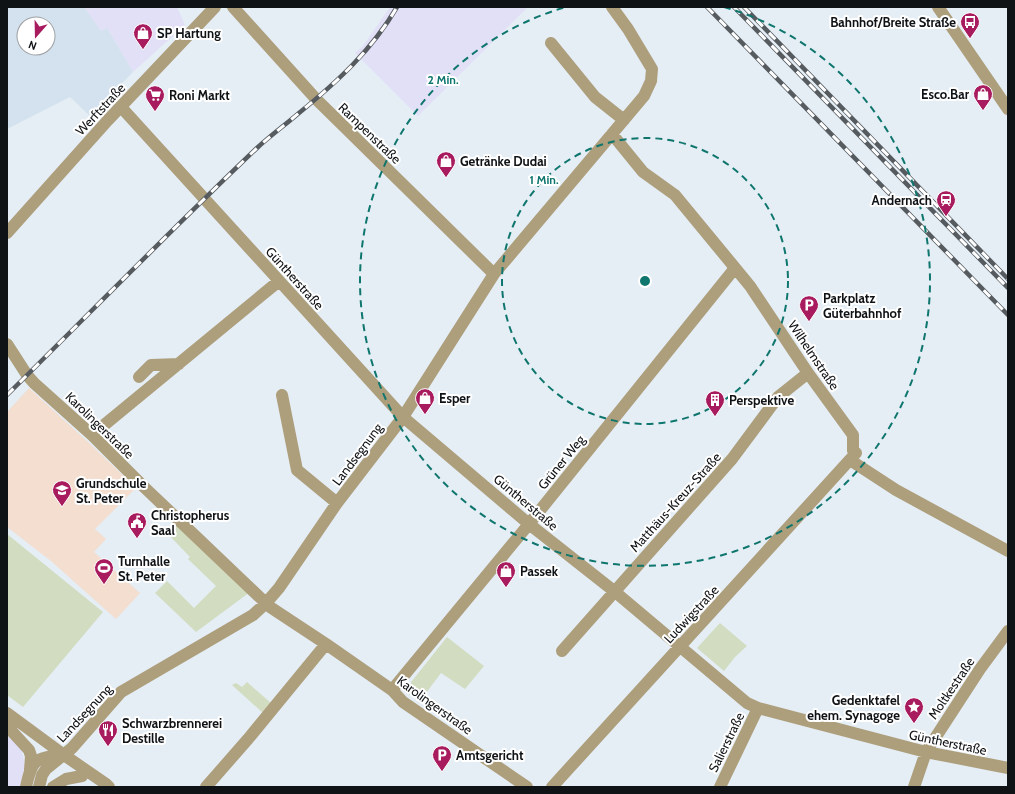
<svg xmlns="http://www.w3.org/2000/svg" width="1015" height="794" font-family="Cabin,sans-serif">
	<style>
		.commercial { fill: #e2e0f6 }
		.built { fill: #d3e2ee; fill-rule: evenodd }
		.education { fill: #f3ded0 }
		.green { fill: #d2dcc0 }
		.lines { fill: none; stroke-linecap: round; stroke-linejoin: round }
		.minor { stroke: #ad9e7c; stroke-width: 12 }
		.rail-casing { stroke: #565b60; stroke-width: 4.5 }
		.rail { stroke: #fff; stroke-width: 3; stroke-dasharray: 9; stroke-linecap: butt }
		.ring { fill: none; stroke: #0f766e; stroke-width: 2; stroke-dasharray: 7 5 }
		.labels { text-anchor: middle; dominant-baseline: central; stroke-width: 4; stroke-linejoin: round; paint-order: stroke }
		.poi-label { font-size: 13px; font-weight: bold; fill: #101316; stroke: #fff; text-anchor: start }
		.street-label { font-size: 13px; fill: #101316; stroke: #fff }
		.centre { fill: #0f766e; stroke: #fff; stroke-width: 2 }
		.ring-label { font-size: 12px; text-anchor: middle; font-weight: bold; fill: #0f766e; stroke: #fff; stroke-width: 4; stroke-linejoin: round; paint-order: stroke }
	</style>
	<rect width="100%" height="100%" fill="#e5eef5"/>
	<path class="commercial" d="M84,7H177L185,25L133,72L107,28L101,31Z
		M390,7H528L418,116L355,53L363,46Z
		M7,736L21,747L25,766L21,787H7Z"/>
	<path class="built" d="M7,7H84L101,31L107,28L133,72L90,116L70,97L7,129ZM24,24H48V48H24Z"/>
	<path class="education" d="M29,388L87,441L136,488L95,529L106,539L94,552L140,593L116,619L51,561L7,527V412Z"/>
	<path class="green" d="M178,523L250,592L196,632L155,593L167,581L194,608L216,586L188,559L190,557L167,533Z
		M7,534L103,612L23,707L7,695Z
		M720,623L747,646L735,657L724,671L697,648Z
		M447,637L484,666L465,689L441,673L420,701L404,691Z
		M247,682L271,703L263,713L232,685L236,683L242,687Z"/>
	<g class="lines">
		<path class="minor" d="M233,7L316,99L494,274
			M938,7L1008,109
			M551,43L595,97L624,120
			M121,107L403,417L529,524L614,591L747,703L758,708L926,752L1008,768
			M7,233L108,120L215,7
			M7,344L27,375L34,383L92,435L144,487L270,607L326,644L392,690L403,702L527,787
			M139,377L151,365L179,364
			M282,395L297,470L337,503
			M92,435L279,281
			M850,460L896,490L1008,551
			M562,651L732,459L778,397L808,373
			M392,690L529,524L735,268
			M7,713L64,755L106,784L109,787
			M7,726L29,750L31,756L30,770
			M26,787C32,759 35,758 63,755
			M39,787L42,775L46,769L72,748L121,692L253,615L266,603L279,588L337,503L403,417L494,274L644,96L651,81L652,69L628,29L612,7
			M53,787L66,779L82,776
			M206,787L248,739L326,644
			M552,787L856,453L853,451V435L808,373L750,286L675,195L643,172L612,134
			M720,787L758,708
			M914,787L926,752L980,669L1008,631"/>
		<defs>
			<path id="rail" d="M707,7L1008,315
				M734,7L1008,288
				M744,7L1008,279
				M7,395C90,313 172,229 257,148C270,136 285,125 299,113C337,82 372,50 397,7"/>
		</defs>
		<use href="#rail" class="rail-casing"/>
		<use href="#rail" class="rail"/>
	</g>
	<g class="ring">
		<circle cx="645" cy="281" r="143"/>
		<path d="M724 7A285 285 0 1 1 566 7"/>
	</g>
	<defs>
		<symbol id="bus-pin" viewBox="-11 -11 22 30"><path d="M0 17L-7.5 6A9.5 9.5 0 1 1 7.5 6Z" fill="#a81b5e" stroke="#fff"/><path d="M-5-6H5V4H4V6H2V4H-2V6H-4V4H-5ZM-3.5-4V0h7V-4ZM-3.5 1.2v1.5H-2V1.2ZM2 1.2v1.5H3.5V1.2Z" fill="#fff"/></symbol>
		<symbol id="shop-pin" viewBox="-11 -11 22 30"><path d="M0 17L-7.5 6A9.5 9.5 0 1 1 7.5 6Z" fill="#a81b5e" stroke="#fff"/><path d="M-5-2.5h2.3a2.7 3.5 0 0 1 5.4 0H5L5.5 6h-11ZM-1.5-2.5h3a1.5 2.3 0 0 0-3 0Z" fill="#fff"/></symbol>
		<symbol id="supermarket-pin" viewBox="-11 -11 22 30"><path d="M0 17L-7.5 6A9.5 9.5 0 1 1 7.5 6Z" fill="#a81b5e" stroke="#fff"/><path d="M-6-5.5h2.5l.6 2H6L4.5 2H-2.5L-4.4-4H-6ZM-1.5 3.2a1.3 1.3 0 1 0 .1 0ZM3 3.2a1.3 1.3 0 1 0 .1 0Z" fill="#fff"/></symbol>
		<symbol id="station-pin" viewBox="-11 -11 22 30"><path d="M0 17L-7.5 6A9.5 9.5 0 1 1 7.5 6Z" fill="#a81b5e" stroke="#fff"/><path d="M-3-6H3Q5-6 5-4V2Q5 4 3 4L4.5 6H3L1.5 4h-3L-3 6H-4.5L-3 4Q-5 4-5 2V-4Q-5-6-3-6ZM-3.5-4v3h7v-3ZM-3.5 1v1.5H-2V1ZM2 1v1.5H3.5V1Z" fill="#fff"/></symbol>
		<symbol id="parking-pin" viewBox="-11 -11 22 30"><path d="M0 17L-7.5 6A9.5 9.5 0 1 1 7.5 6Z" fill="#a81b5e" stroke="#fff"/><path d="M-3.5-5.5H1a3.5 3.5 0 0 1 0 7H-1V5.5H-3.5ZM-1-3.4V-.6H.8a1.4 1.4 0 0 0 0-2.8Z" fill="#fff"/></symbol>
		<symbol id="building-pin" viewBox="-11 -11 22 30"><path d="M0 17L-7.5 6A9.5 9.5 0 1 1 7.5 6Z" fill="#a81b5e" stroke="#fff"/><path d="M-4-6H4V6H1V3H-1V6H-4ZM-2.5-4.3h1.7v1.8h-1.7ZM.8-4.3h1.7v1.8H.8ZM-2.5-1h1.7V.8h-1.7ZM.8-1h1.7V.8H.8Z" fill="#fff"/></symbol>
		<symbol id="school-pin" viewBox="-11 -11 22 30"><path d="M0 17L-7.5 6A9.5 9.5 0 1 1 7.5 6Z" fill="#a81b5e" stroke="#fff"/><path d="M0-5L7-2L0 1L-7-2ZM-4 1L0 2.5L4 1V4Q0 6-4 4Z" fill="#fff"/></symbol>
		<symbol id="civic-pin" viewBox="-11 -11 22 30"><path d="M0 17L-7.5 6A9.5 9.5 0 1 1 7.5 6Z" fill="#a81b5e" stroke="#fff"/><path d="M-.6-6.5H3V-4.5H.6V-3L4-1V1h2V6H-6V1h2V-1L-.6-3ZM-1.2 2.5V6h2.4V2.5Z" fill="#fff"/></symbol>
		<symbol id="stadium-pin" viewBox="-11 -11 22 30"><path d="M0 17L-7.5 6A9.5 9.5 0 1 1 7.5 6Z" fill="#a81b5e" stroke="#fff"/><path d="M0-5a6.5 5 0 1 0 0 10a6.5 5 0 1 0 0-10ZM-3.5-1.8h7v3.6h-7Z" fill="#fff"/></symbol>
		<symbol id="sight-pin" viewBox="-11 -11 22 30"><path d="M0 17L-7.5 6A9.5 9.5 0 1 1 7.5 6Z" fill="#a81b5e" stroke="#fff"/><path d="M0-6L1.8-2.2L6-1.7L2.9 1.2L3.7 5.4L0 3.3L-3.7 5.4L-2.9 1.2L-6-1.7L-1.8-2.2Z" fill="#fff"/></symbol>
		<symbol id="restaurant-pin" viewBox="-11 -11 22 30"><path d="M0 17L-7.5 6A9.5 9.5 0 1 1 7.5 6Z" fill="#a81b5e" stroke="#fff"/><path d="M-5-6h1v4h1v-4h1v4h1v-4h1v5L-1.5 .5V6h-2V.5L-5-1ZM5-6V6H3V1.5H1.5Q1.5-4 5-6Z" fill="#fff"/></symbol>
	</defs>
	<g fill-rule="evenodd">
		<use href="#bus-pin" x="959" y="11" width="22" height="30"/>
		<use href="#shop-pin" x="132" y="22" width="22" height="30"/>
		<use href="#shop-pin" x="972" y="83" width="22" height="30"/>
		<use href="#supermarket-pin" x="144" y="84" width="22" height="30"/>
		<use href="#shop-pin" x="435" y="150" width="22" height="30"/>
		<use href="#station-pin" x="935" y="189" width="22" height="30"/>
		<use href="#parking-pin" x="798" y="294" width="22" height="30"/>
		<use href="#shop-pin" x="414" y="387" width="22" height="30"/>
		<use href="#building-pin" x="704" y="389" width="22" height="30"/>
		<use href="#school-pin" x="51" y="479" width="22" height="30"/>
		<use href="#civic-pin" x="126" y="511" width="22" height="30"/>
		<use href="#stadium-pin" x="93" y="557" width="22" height="30"/>
		<use href="#shop-pin" x="495" y="560" width="22" height="30"/>
		<use href="#sight-pin" x="903" y="696" width="22" height="30"/>
		<use href="#restaurant-pin" x="97" y="719" width="22" height="30"/>
		<use href="#parking-pin" x="431" y="744" width="22" height="30"/>
	</g>
	<g class="labels">
		<g class="poi-label">
			<text x="956" y="22" text-anchor="end">Bahnhof/Breite Straße</text>
			<text x="157" y="33">SP Hartung</text>
			<text x="969" y="94" text-anchor="end">Esco.Bar</text>
			<text x="169" y="95">Roni Markt</text>
			<text x="460" y="161">Getränke Dudai</text>
			<text x="932" y="200" text-anchor="end">Andernach</text>
			<text x="823" y="298">Parkplatz<tspan x="823" dy="15">Güterbahnhof</tspan></text>
			<text x="439" y="398">Esper</text>
			<text x="729" y="400">Perspektive</text>
			<text x="76" y="483">Grundschule<tspan x="76" dy="15">St. Peter</tspan></text>
			<text x="151" y="515">Christopherus<tspan x="151" dy="15">Saal</tspan></text>
			<text x="118" y="561">Turnhalle<tspan x="118" dy="15">St. Peter</tspan></text>
			<text x="520" y="571">Passek</text>
			<text x="900" y="700" text-anchor="end">Gedenktafel<tspan x="900" dy="15">ehem. Synagoge</tspan></text>
			<text x="122" y="723">Schwarzbrennerei<tspan x="122" dy="15">Destille</tspan></text>
			<text x="456" y="755">Amtsgericht</text>
		</g>
		<g class="street-label">
			<text transform="translate(100 109) rotate(-47)">Werftstraße</text>
			<text transform="translate(370 133) rotate(44)">Rampenstraße</text>
			<text transform="translate(295 278) rotate(48)">Güntherstraße</text>
			<text transform="translate(814 355) rotate(56)">Wilhelmstraße</text>
			<text transform="translate(100 425) rotate(44)">Karolingerstraße</text>
			<text transform="translate(357 454) rotate(-53)">Landsegnung</text>
			<text transform="translate(561 462) rotate(-51)">Grüner Weg</text>
			<text transform="translate(526 502) rotate(40)">Güntherstraße</text>
			<text transform="translate(675 502) rotate(-48)">Matthäus-Kreuz-Straße</text>
			<text transform="translate(691 614) rotate(-47)">Ludwigstraße</text>
			<text transform="translate(951 688) rotate(-56)">Moltkestraße</text>
			<text transform="translate(435 705) rotate(36)">Karolingerstraße</text>
			<text transform="translate(84 713) rotate(-47)">Landsegnung</text>
			<text transform="translate(726 742) rotate(-64)">Salierstraße</text>
			<text transform="translate(948 742) rotate(12)">Güntherstraße</text>
		</g>
	</g>
	<circle cx="645" cy="281" r="6" class="centre"/>
	<g class="ring-label">
		<text x="443" y="84">2 Min.</text>
		<text x="544" y="184">1 Min.</text>
	</g>
	<rect width="1015" height="794" fill="none" stroke="#101316" stroke-width="16"/>
	<g transform="translate(36 36) rotate(200)"><circle r="19" fill="#ffffff" stroke="#9fa1a2"/>
	<path d="M0-3L7 15L0 10L-7 15Z" fill="#a81b5e"/>
	<text y="-6" font-size="11" font-weight="bold" text-anchor="middle" fill="#101316">N</text>
	</g>
</svg>
